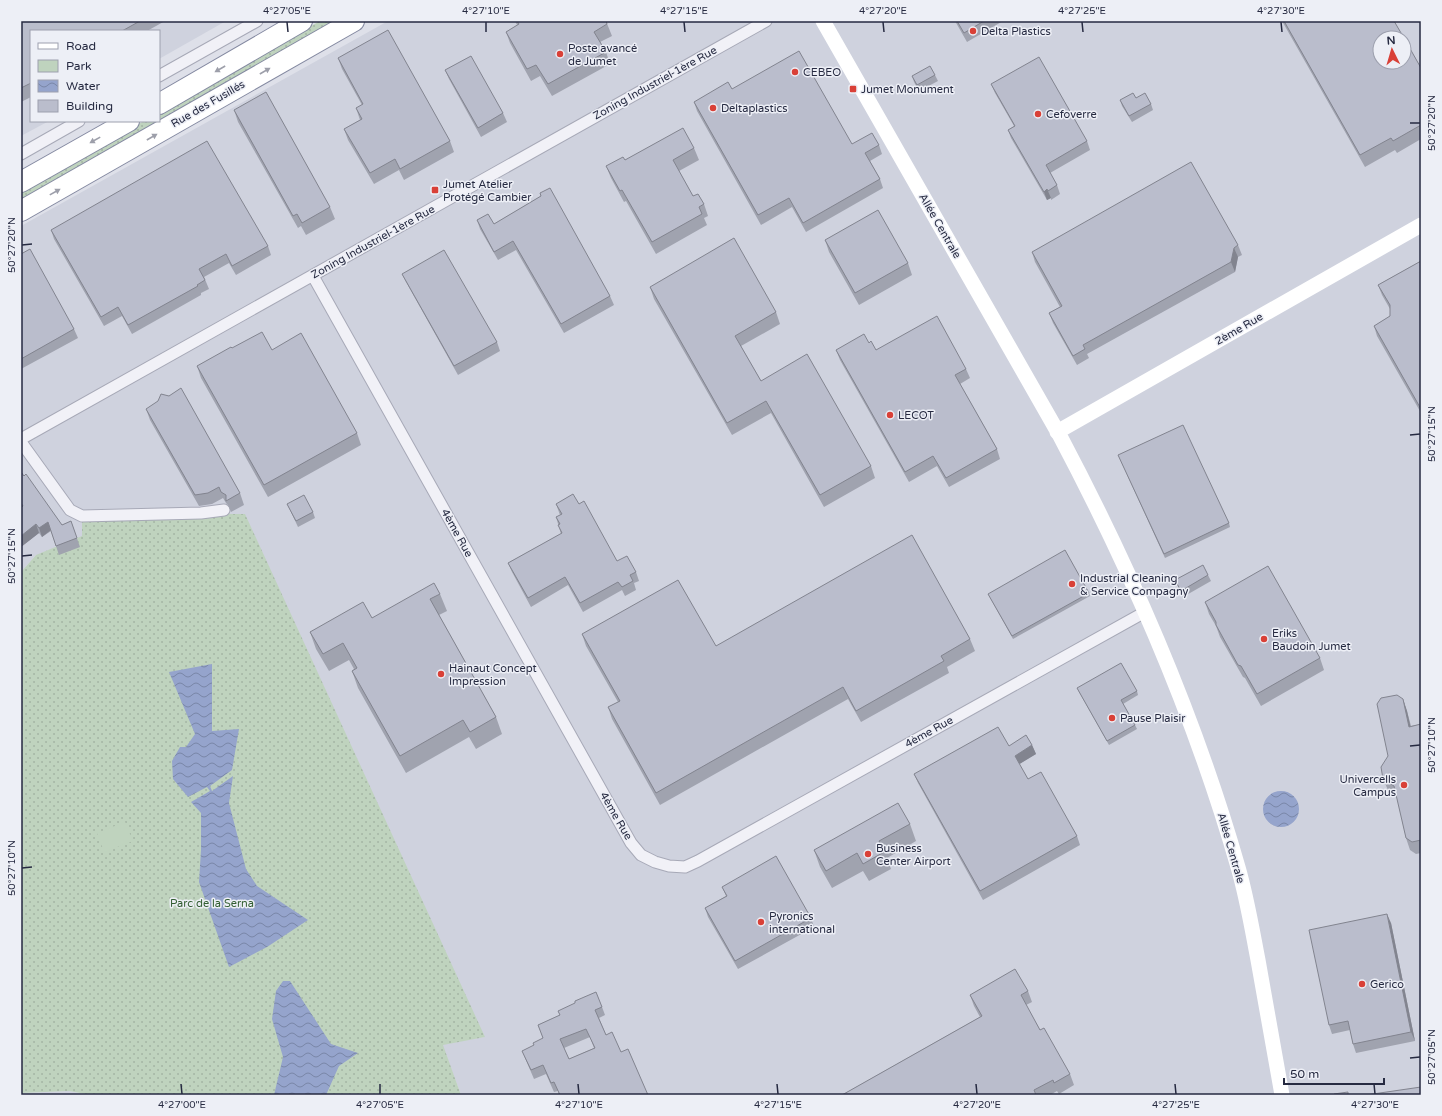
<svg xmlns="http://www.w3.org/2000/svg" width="1442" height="1116" font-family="'Varela Round',sans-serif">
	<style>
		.built { fill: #cfd2de; fill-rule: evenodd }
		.green { fill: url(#green-dots) }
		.pitch { fill: #bfd3be }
		.water { fill: url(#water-waves) }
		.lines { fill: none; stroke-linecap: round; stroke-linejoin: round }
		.street-casing { stroke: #a7a9b7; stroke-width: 13 }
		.highway-casing { stroke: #8489a1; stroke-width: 22 }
		.street { stroke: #f1f1f7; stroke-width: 11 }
		.secondary { stroke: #fff; stroke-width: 15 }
		.highway { stroke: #fff; stroke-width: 20 }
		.wall { fill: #a0a3af; fill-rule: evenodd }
		.shaded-wall { fill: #82848f }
		.building { fill: #babdcc; stroke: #82848f; fill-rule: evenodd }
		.oneway { fill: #9d9faa }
		.ticks { fill: none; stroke: #262a41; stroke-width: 1.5 }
		.poi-dot { fill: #d94037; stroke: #edeff6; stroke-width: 1.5 }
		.labels { text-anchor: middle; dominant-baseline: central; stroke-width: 3; stroke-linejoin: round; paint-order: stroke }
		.poi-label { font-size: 11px; fill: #262a41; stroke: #edeff6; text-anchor: start }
		.street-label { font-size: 11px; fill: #262a41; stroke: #edeff6 }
		.park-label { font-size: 11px; fill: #325e32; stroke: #edeff6 }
		.neatline { fill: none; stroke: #262a41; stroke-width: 1.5 }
		.ticks-label { font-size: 10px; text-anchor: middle; fill: #262a41 }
	</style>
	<defs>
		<pattern id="green-dots" width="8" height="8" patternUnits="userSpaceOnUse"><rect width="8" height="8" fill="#bfd3be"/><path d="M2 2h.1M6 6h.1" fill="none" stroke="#a4b5a4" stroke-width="1.8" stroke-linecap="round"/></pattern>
		<pattern id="water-waves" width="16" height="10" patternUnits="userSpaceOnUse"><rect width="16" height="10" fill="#95a4cc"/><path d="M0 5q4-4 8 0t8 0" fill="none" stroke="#7986a7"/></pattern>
	</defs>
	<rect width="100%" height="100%" fill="#dee0e9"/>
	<path class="built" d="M21,21H226L159,59V31H31V121H49L21,136Z
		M388,21H1421V1095H461L442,1044L484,1037L36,555L21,572V226ZM1380,38H1404V62H1380Z
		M69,1091L91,1095H21V1093Z"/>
	<path class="green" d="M320,21H335L159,121V112Z
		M144,121H158L21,199V190Z
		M224,510L230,514H245L485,1037L443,1045L461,1095H91L69,1091L21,1093V572L36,555L82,536V521Z"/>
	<path class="pitch" d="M125,822L133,841L104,852L97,833Z"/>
	<path class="water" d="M212,664V731L239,729L232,770L210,786L212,791L233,776L229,803L246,869L257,886L308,920L267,947L229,967L199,882L201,850V813L191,802L210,791L207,787L188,797L173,779L172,761L180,747H186L195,734L169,672Z
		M1263 809a18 18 0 1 1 36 0a18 18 0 1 1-36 0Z
		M283,981H290L331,1044L358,1053L339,1066L326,1095H274L283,1057L272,1019L276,991Z"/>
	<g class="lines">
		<defs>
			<path id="street" d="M159,76L257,21
				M21,154L79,121
				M313,276L631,843L641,855L655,862L669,866L685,867L698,861L1145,612
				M21,439L766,21
				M21,442L70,510L82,516L201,513L224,510"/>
			<path id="highway" d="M159,104L302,21
				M21,182L129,121
				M21,211L354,21"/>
		</defs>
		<use href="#street" class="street-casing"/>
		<use href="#highway" class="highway-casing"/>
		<use href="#street" class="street"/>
		<path class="secondary" d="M823,21L1060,436C1133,574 1195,717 1238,867C1247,898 1252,929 1258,960C1266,1005 1274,1050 1282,1095
			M1057,432L1421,225"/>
		<use href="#highway" class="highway"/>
	</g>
	<path class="wall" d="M21,21H165L147,31H31V97L21,102Z
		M515,21H606L612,36L600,42L606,52L610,64L552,96L540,76L531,81L510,43L506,32L517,25Z
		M955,21H1003L967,42Z
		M1282,21H1394L1421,68V139L1397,153L1395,150L1365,167Z
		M338,58L450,141L454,152L404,180L399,170L374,184L348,140L344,129L360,120L356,108L362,105L342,69Z
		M445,70L503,113L507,122L481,137L449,79Z
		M935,75L938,81L919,91L914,82L912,76Z
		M991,84L1087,141L1090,150L1050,173L1057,185L1060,194L1051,200V198L1047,200L1011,138L1008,130L1014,126L995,93Z
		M732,89L852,144L879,145L882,154L870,161L880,179L883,188L806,232L792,207L761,225L697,111L694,102Z
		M1136,98L1151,104L1153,110L1132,122L1122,106L1120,100Z
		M234,110L330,207L335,219L306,235L301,226L298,228L238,122Z
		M694,148L699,160L679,171L693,196L704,204L708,216L704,218L707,225L656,254L626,201L624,202L611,178L606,166L625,160Z
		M540,193L610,296L614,305L564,333L516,250L498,260L480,229L477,220L494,224L541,196Z
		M51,230L268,246L271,255L236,275L229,263L204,277L209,289L201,293V295L132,334L122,316L104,326L54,239Z
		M825,240L908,263L912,275L859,305L829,252Z
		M1238,245L1242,255L1238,257L1235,272L1087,354L1089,358L1077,365L1053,323L1049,313L1060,307L1035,262L1032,252Z
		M21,254L74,329L78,338L21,369Z
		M1421,261V413L1377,336L1374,326L1390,316V309L1382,295L1378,285Z
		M402,274L497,342L500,351L458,375L406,282Z
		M650,287L776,312L780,324L741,346L761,381L871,466L875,478L824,507L771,413L732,435L654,299Z
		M869,343L876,350L966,369L970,378L960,384L997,449L1000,459L949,487L937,466L909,482L840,360L836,350Z
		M232,348L357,433L361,445L268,497L201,378L197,366Z
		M146,409L240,493L244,505L231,512L228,505L226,503L223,498L212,504L199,506L150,420Z
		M1118,455L1229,523L1230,527L1165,558Z
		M21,472L62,525L71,521L80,547L59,555L51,531L42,537L39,533L21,547Z
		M287,504L313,512L315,518L298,527L290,510Z
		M556,504H579L617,561L636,572L639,581L634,583L636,590L625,596L622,590L583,612L568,585L531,607L512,572L508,563L561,534L556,517L560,515Z
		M1208,575L1211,581L1183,597L1178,586L1175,580Z
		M1089,593L1090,596L1013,639L988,594Z
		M440,594L447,611L439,615L496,717L502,734L476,749L469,737L406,773L358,688L352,671L354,669L349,660L329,671L316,649L310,632L372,618Z
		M1205,602L1320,658L1324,670L1261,706L1245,678L1243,677L1220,637L1216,626L1209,614Z
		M582,634L716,646L970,639L975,651L947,667L949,673L861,722L848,699L660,805L612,719L608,707L618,702L586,646Z
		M1077,688L1137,691L1138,695L1123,704L1135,725L1137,729L1109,745L1079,692Z
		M1403,699L1407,711L1411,726L1421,724V853L1416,854L1410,850L1406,838L1397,796L1388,790L1383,779L1388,756Z
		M1032,745L1036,754L1019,764L1028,779L1077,836L1080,845L983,900L918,783L914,774L1009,746Z
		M910,824L916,841L887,858L891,869L869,881L863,871L832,888L820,867L814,850Z
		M722,887L811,918L814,927L738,969L708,917L705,908L726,896Z
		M1391,923L1415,1041L1356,1053L1353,1044L1350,1030L1332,1034L1329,1025Z
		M1028,991L1032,1002L1026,1005L1040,1030L1070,1074L1074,1085L1059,1094L1057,1091L1050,1095H842L980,1017L974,1006L970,995Z
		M602,1007L605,1015L599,1018L606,1035L621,1052L648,1095H559L558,1091L554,1092L546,1074L534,1079L522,1051L534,1046L543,1038L538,1025L560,1015L558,1011ZM590,1037L594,1048L569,1059L564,1048Z"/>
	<path class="shaded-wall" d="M1047,189L1051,198L1047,200L1044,192Z
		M1234,248L1238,257L1235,272L1231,262Z
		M48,522L51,530L42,537L39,528Z
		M36,524L39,533L21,547V536Z
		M1403,699L1407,711L1413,738L1409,727Z
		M1032,745L1036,754L1018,765L1015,756Z
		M1387,914L1391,923L1415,1041L1411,1032Z"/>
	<path class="building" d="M21,21H140L122,31H31V83L21,88Z
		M517,21H606L607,24L594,32L606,52L548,84L536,65L527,69L506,32L519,24Z
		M957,21H984L964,33Z
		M1284,21H1394L1404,38H1380V62H1404V38L1421,68V125L1393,141L1391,138L1360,155Z
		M388,30L450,141L400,169L395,159L370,173L344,129L362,119L356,108L363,104L338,58Z
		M799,51L852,144L872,133L879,145L865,153L880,179L803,223L789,198L758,215L694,102L728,82L732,89Z
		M471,56L503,113L478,128L445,70Z
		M1039,57L1087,141L1046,165L1057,185L1048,191L1047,189L1044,192L1008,130L1015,126L991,84Z
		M930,66L935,75L917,85L912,76Z
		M266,92L330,207L302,223L297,214L293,216L234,110Z
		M1133,93L1136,98L1145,93L1151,104L1129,116L1120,100Z
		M683,128L694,148L673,160L693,196L698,194L704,204L699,207L702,214L652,242L622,190L620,191L606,166L623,157L625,160Z
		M207,141L268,246L232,266L226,254L199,269L205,280L197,285L198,286L128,325L118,307L101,317L51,230Z
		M1191,162L1238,245L1234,248L1231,262L1083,345L1085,349L1073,356L1049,313L1062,306L1032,252Z
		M550,188L610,296L561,324L513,241L494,252L477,220L488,214L494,224L541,196L540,193Z
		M878,210L908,263L855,293L825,240Z
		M734,238L776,312L735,336L761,381L807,354L871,466L820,495L766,401L727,423L650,287Z
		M30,249L74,329L21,359V254Z
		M444,250L497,342L454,366L402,274Z
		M1421,261V409L1374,326L1390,316V305L1378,285Z
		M937,316L966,369L955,375L997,449L946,478L933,456L905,472L836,350L864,334L869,343L871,341L876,350Z
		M262,332L272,350L301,333L357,433L264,485L197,366L231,347L232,348Z
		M181,388L240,493L226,501V495L221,492L219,487L208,493L195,495L146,409L158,401L161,394L169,396Z
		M1183,425L1229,523L1164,554L1118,455Z
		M21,472L24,476L26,474L62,525L71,521L77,538L56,546L48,522L39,528L36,524L21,536V508L23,506L21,503Z
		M573,494L579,504L584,501L617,561L627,556L636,572L630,575L633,581L622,587L618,582L580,603L565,577L528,598L508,563L562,533L558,525L560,524L556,517L562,514L556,504Z
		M304,495L313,512L296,521L287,504Z
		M912,535L970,639L941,656L944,661L856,711L843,687L656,793L608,707L620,701L582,634L678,580L716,646Z
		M1065,550L1089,593L1012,636L988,594Z
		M1203,565L1208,575L1181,591L1175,580Z
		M1268,566L1320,658L1257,694L1241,666L1238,665L1216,625V622L1205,602Z
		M434,583L440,594L430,599L496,717L470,732L463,720L400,756L352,671L357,668L343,643L323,654L310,632L363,602L372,618Z
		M1121,663L1137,691L1121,700L1135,725L1107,741L1077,688Z
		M1397,695L1403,699L1409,727L1421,724V840L1412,842L1406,838L1394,786L1383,779L1381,767L1388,756L1377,704L1381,698Z
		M998,727L1009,746L1026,735L1032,745L1015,756L1028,779L1041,772L1077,836L980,891L914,774Z
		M898,803L910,824L879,841L884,852L863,864L857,853L826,871L814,850Z
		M776,856L811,918L735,961L705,908L727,896L722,887Z
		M1387,914L1411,1032L1353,1044L1348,1021L1329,1025L1309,930Z
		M1015,969L1028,991L1021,995L1040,1030L1044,1028L1070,1074L1054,1083L1053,1080L1034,1090L1036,1095H842L982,1016L970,995Z
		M596,992L602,1007L595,1010L606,1035L612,1032L621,1052L628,1049L648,1095H560L554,1082L551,1083L543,1065L531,1070L522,1051L534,1045L533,1043L543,1038L538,1025L560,1015L558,1011L575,1003V1001ZM586,1029L595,1048L569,1059L560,1039Z
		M1421,1087V1095H1366Z
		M1348,1092V1095H1334V1094Z"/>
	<defs><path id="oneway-solid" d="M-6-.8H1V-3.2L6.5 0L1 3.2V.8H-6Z"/></defs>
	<g class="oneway">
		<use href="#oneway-solid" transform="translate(220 69) rotate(150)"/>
		<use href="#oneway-solid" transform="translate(265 71) rotate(-30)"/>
		<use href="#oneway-solid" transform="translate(152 137) rotate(-30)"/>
		<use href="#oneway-solid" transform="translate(95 140) rotate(151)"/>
		<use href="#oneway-solid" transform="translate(55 192) rotate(-29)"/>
	</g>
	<path class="ticks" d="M287,22L288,32M486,22V32M684,22L685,32M883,22L884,32M1082,22L1083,32M1281,22L1282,32M1410,123H1420M22,245L32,244M1410,435L1420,434M22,556L32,555M1410,746L1420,745M22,868L32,867M1410,1058L1420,1057M181,1084L182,1094M380,1084V1094M578,1084L579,1094M777,1084L778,1094M976,1084L977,1094M1175,1084L1176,1094M1374,1084L1375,1094"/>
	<g class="poi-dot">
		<circle cx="973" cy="31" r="4"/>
		<circle cx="560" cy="54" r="4"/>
		<circle cx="795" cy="72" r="4"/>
		<rect x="849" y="85" width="8" height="8" rx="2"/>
		<circle cx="713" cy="108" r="4"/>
		<circle cx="1038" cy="114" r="4"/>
		<rect x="431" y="186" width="8" height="8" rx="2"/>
		<circle cx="890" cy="415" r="4"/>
		<circle cx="1072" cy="584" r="4"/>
		<circle cx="1264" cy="639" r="4"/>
		<circle cx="441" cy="674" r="4"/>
		<circle cx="1112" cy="718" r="4"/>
		<circle cx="1404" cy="785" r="4"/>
		<circle cx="868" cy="854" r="4"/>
		<circle cx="761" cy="922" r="4"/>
		<circle cx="1362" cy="984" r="4"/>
	</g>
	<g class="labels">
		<g class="poi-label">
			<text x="981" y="31">Delta Plastics</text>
			<text x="568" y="48">Poste avancé<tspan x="568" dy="13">de Jumet</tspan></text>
			<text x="803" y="72">CEBEO</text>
			<text x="861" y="89">Jumet Monument</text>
			<text x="721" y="108">Deltaplastics</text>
			<text x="1046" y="114">Cefoverre</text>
			<text x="443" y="184">Jumet Atelier<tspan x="443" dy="13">Protégé Cambier</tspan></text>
			<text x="898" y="415">LECOT</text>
			<text x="1080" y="578">Industrial Cleaning<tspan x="1080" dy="13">&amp; Service Compagny</tspan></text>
			<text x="1272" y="633">Eriks<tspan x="1272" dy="13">Baudoin Jumet</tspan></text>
			<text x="449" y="668">Hainaut Concept<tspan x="449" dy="13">Impression</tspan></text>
			<text x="1120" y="718">Pause Plaisir</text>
			<text x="1396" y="779" text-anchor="end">Univercells<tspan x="1396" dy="13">Campus</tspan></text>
			<text x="876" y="848">Business<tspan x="876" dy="13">Center Airport</tspan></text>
			<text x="769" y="916">Pyronics<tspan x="769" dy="13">international</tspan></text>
			<text x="1370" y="984">Gerico</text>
		</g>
		<g class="street-label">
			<text transform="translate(655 83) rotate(-29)">Zoning Industriel-1ère Rue</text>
			<text transform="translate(208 104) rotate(-30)">Rue des Fusillés</text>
			<text transform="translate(940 226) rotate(60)">Allée Centrale</text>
			<text transform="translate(373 242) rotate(-29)">Zoning Industriel-1ère Rue</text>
			<text transform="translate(1239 329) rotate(-30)">2ème Rue</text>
			<text transform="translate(457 533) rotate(61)">4ème Rue</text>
			<text transform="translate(929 732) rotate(-29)">4ème Rue</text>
			<text transform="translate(616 816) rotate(60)">4ème Rue</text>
			<text transform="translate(1231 848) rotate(74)">Allée Centrale</text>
		</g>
		<g class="park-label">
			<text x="212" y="903">Parc de la Serna</text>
		</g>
	</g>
	<rect width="1442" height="1116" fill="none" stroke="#edeff6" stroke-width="44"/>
	<rect x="30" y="30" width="130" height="92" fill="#edeff6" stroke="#9da0ae"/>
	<rect x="38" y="43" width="20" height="6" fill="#ffffff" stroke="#9da0ae"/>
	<text x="66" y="50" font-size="12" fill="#262a41">Road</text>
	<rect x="38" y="60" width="20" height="12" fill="#bfd3be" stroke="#9da0ae"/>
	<text x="66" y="70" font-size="12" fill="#262a41">Park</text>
	<rect x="38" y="80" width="20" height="12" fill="url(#water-waves)" stroke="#9da0ae"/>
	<text x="66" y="90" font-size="12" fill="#262a41">Water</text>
	<rect x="38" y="100" width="20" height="12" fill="#babdcc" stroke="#9da0ae"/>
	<text x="66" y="110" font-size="12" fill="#262a41">Building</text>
	<g transform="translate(1392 50) rotate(355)"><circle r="19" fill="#edeff6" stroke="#9da0ae"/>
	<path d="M0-3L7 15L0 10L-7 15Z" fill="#d94037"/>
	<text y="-6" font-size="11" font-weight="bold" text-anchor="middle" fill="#262a41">N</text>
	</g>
	<path d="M1284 1078v6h100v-6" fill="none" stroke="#262a41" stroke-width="2"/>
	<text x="1290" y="1078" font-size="12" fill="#262a41" stroke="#edeff6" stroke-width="3" paint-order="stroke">50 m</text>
	<rect x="22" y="22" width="1398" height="1072" class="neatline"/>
	<g class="ticks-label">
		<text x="287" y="14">4°27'05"E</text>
		<text x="486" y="14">4°27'10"E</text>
		<text x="684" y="14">4°27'15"E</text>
		<text x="883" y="14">4°27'20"E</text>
		<text x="1082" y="14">4°27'25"E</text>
		<text x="1281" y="14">4°27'30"E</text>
		<text transform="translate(1431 123) rotate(-90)" y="4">50°27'20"N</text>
		<text transform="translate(11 245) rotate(-90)" y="4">50°27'20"N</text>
		<text transform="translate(1431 434) rotate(-90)" y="4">50°27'15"N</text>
		<text transform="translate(11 556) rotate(-90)" y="4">50°27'15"N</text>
		<text transform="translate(1431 745) rotate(-90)" y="4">50°27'10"N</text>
		<text transform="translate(11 868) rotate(-90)" y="4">50°27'10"N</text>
		<text transform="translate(1431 1057) rotate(-90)" y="4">50°27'05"N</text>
		<text x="182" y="1108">4°27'00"E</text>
		<text x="380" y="1108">4°27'05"E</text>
		<text x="579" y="1108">4°27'10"E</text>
		<text x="778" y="1108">4°27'15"E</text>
		<text x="977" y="1108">4°27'20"E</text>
		<text x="1176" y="1108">4°27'25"E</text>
		<text x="1375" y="1108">4°27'30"E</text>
	</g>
</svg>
